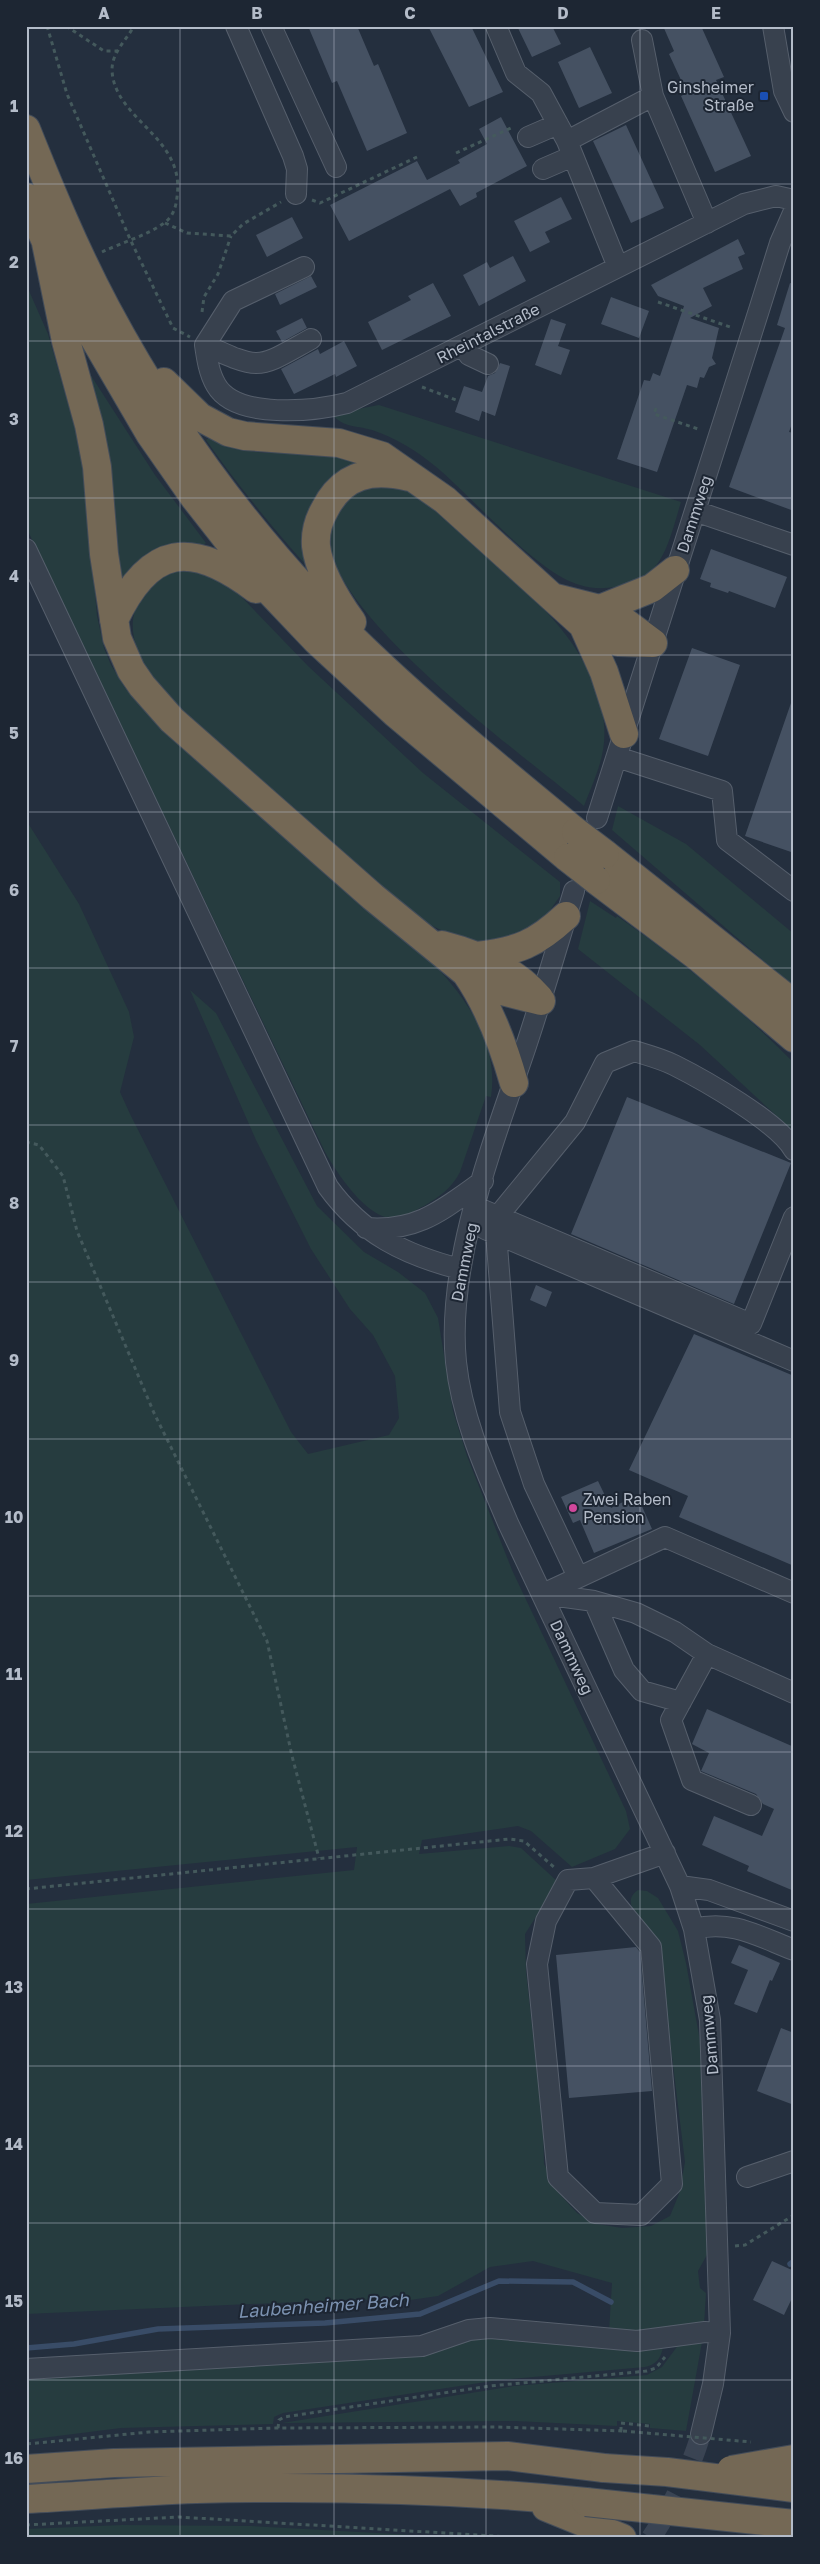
<svg xmlns="http://www.w3.org/2000/svg" width="820" height="2564" font-family="'Golos Text',sans-serif">
	<style>
		.green { fill: #263c3f }
		.lines { fill: none; stroke-linecap: round; stroke-linejoin: round }
		.stream { stroke: #394c67; stroke-width: 5.5 }
		.building { fill: #455162 }
		.minor-tunnel { stroke: #3a4453; stroke-width: 20; stroke-dasharray: 20 10; stroke-linecap: butt }
		.minor-casing { stroke: #565f6c; stroke-width: 22 }
		.highway-casing { stroke: #434c59; stroke-width: 30 }
		.path { stroke: #44595c; stroke-width: 3; stroke-dasharray: 4 4; stroke-linecap: butt }
		.minor { stroke: #38414e; stroke-width: 20 }
		.highway { stroke: #746855; stroke-width: 28 }
		.highway-bridge-casing { stroke: #434c59; stroke-width: 30; stroke-linecap: butt }
		.path-bridge { stroke: #44595c; stroke-width: 3; stroke-dasharray: 4 4; stroke-linecap: butt }
		.highway-bridge { stroke: #746855; stroke-width: 28 }
		.grid { fill: none; stroke: #b4bcc9; stroke-width: 1; stroke-opacity: 0.55 }
		.transit-dot { fill: #1a4fb4; stroke: #1d2633; stroke-width: 2 }
		.hotel-dot { fill: #d1479c; stroke: #1d2633; stroke-width: 2 }
		.labels { text-anchor: middle; dominant-baseline: central; stroke-width: 4; stroke-linejoin: round; paint-order: stroke }
		.poi-label { font-size: 16px; fill: #b4bcc9; stroke: #1d2633; text-anchor: end }
		.street-label { font-size: 16px; fill: #b4bcc9; stroke: #1d2633 }
		.water-label { font-size: 18px; font-style: italic; fill: #7c92b1; stroke: #1d2633 }
		.neatline { fill: none; stroke: #b4bcc9; stroke-width: 2 }
		.grid-label { font-size: 16px; text-anchor: middle; font-weight: bold; fill: #b4bcc9 }
	</style>
	<rect width="100%" height="100%" fill="#242f3e"/>
	<path class="green" d="M26,284L48,334L80,446L86,485L97,616L104,648L111,665L125,688L165,731L422,952C461,991 500,1039 491,1097L486,1096L460,1172C452,1188 439,1197 424,1206C417,1209 408,1216 400,1218C370,1225 337,1173 325,1152L26,527Z
		M90,374L155,475L206,543L198,549L119,584L87,376Z
		M379,405L681,502C675,521 668,553 654,568C647,576 639,580 629,583C613,589 596,590 580,585C535,572 473,497 435,466C417,451 394,437 372,430C354,425 345,428 331,414Z
		M209,438L239,449L264,453L338,452L366,462C359,464 350,465 344,468C320,482 303,510 303,537C302,546 305,556 306,565C270,525 237,484 206,440Z
		M378,485C393,488 411,490 424,500C444,513 461,532 478,548C530,594 587,640 602,711C610,749 597,772 584,806C536,764 309,602 330,527C331,523 335,518 337,514C347,494 356,491 378,485Z
		M177,569L196,570L231,586L308,666L423,773L560,882V896L544,919L527,933L488,944L458,938L424,922L387,894L247,767H242C206,734 105,657 140,600C150,584 160,575 177,569Z
		M618,806L686,844L794,934V987L612,830Z
		M26,820L79,904L129,1012L134,1037L120,1092L130,1114L291,1432L308,1454L389,1435L399,1418L395,1376L373,1335L350,1309L311,1249L256,1140L190,990L216,1013L317,1206L364,1252L398,1272L425,1293L438,1318L453,1411L467,1456L512,1570L626,1811L630,1829L615,1849L572,1867L531,1831L518,1826L422,1840L419,1854L509,1846L521,1848L558,1882L525,1934L526,1971L543,2126L544,2164L558,2192L577,2213L597,2224L622,2228L651,2226L670,2216L679,2194L685,2162C676,2091 668,2021 659,1950C657,1931 614,1906 638,1890L647,1891L658,1898L678,1931L686,1963L700,2041L707,2141L708,2253L698,2271L700,2288L706,2293L704,2325L660,2334L609,2332L612,2283L533,2261L490,2267L438,2296L375,2305L365,2299L26,2314V1904L354,1870L357,1847L26,1880Z
		M590,901L616,918L617,916C680,960 740,1008 794,1063V1132L700,1045L578,949Z
		M479,2333L663,2347C661,2358 656,2365 645,2367L499,2380L283,2413L274,2417L273,2424L121,2428L26,2440V2376Z
		M682,2340L702,2342L686,2431L650,2428V2424L617,2421V2426L515,2421L282,2423L514,2386L647,2375L662,2367Z
		M122,2525L251,2526L468,2538H26V2529Z"/>
	<g class="lines">
		<path class="stream" d="M790,2264L794,2261
			M26,2348L74,2344L158,2329L325,2323L420,2314L499,2281L573,2282L611,2302"/>
	</g>
	<path class="building" d="M308,26H357L374,66L378,64L407,133L367,151L337,81L332,83Z
		M428,26H471L503,92L469,107Z
		M517,26H552L561,44L532,57Z
		M663,26H701L724,77L716,80L751,156L715,172L681,96L687,93L669,54L674,51Z
		M590,47L612,93L579,108L558,62Z
		M501,117L527,166L476,193L477,197L460,206L450,189L349,241L330,205L417,161L427,180L460,163L458,160L487,144L479,129Z
		M626,125L664,208L631,223L593,141Z
		M561,197L572,219L545,232L550,242L530,252L514,221Z
		M292,217L303,238L267,257L256,235Z
		M738,239L745,254L738,257L743,269L703,288L712,306L690,318L719,328L712,358L716,364L709,367L704,378L700,377L697,388L687,385L657,472L617,459L644,380L650,381L653,373L660,376L684,306L658,296L651,285Z
		M513,256L526,281L479,306L463,275L487,262L490,268Z
		M311,276L317,287L280,305L275,294Z
		M433,283L451,316L382,350L368,322L411,300L408,296Z
		M790,283L794,284V418L789,432L794,433V511L729,487L785,328L777,325Z
		M611,297L649,311L639,338L601,324Z
		M302,318L307,328L282,342L276,331Z
		M551,319L566,324L558,346L570,350L561,375L535,365Z
		M344,341L357,366L336,377L335,374L294,394L281,369L318,349L320,354Z
		M500,363L510,366L495,416L482,411L479,421L455,412L464,386L482,392L488,376L495,373Z
		M711,549L787,577L775,608L729,591L728,593L710,587L711,583L700,579Z
		M692,648L740,665L708,756L659,739Z
		M791,703H794V853L745,836Z
		M627,1097L791,1163L734,1304L571,1234Z
		M536,1285L552,1292L546,1307L530,1300Z
		M694,1334L794,1376V1566L679,1517L688,1496L629,1470Z
		M598,1481L611,1508L637,1495L652,1529L594,1553L580,1520L573,1523L561,1497Z
		M707,1709L794,1747V1891L747,1871L749,1866L702,1845L714,1816L762,1836L774,1809L763,1804L756,1794L701,1771L709,1753L692,1744Z
		M739,1945L780,1963L772,1981L770,1980L757,2013L734,2004L748,1970L731,1963Z
		M636,1947L640,1952L652,2091L569,2098L556,1955Z
		M781,2028L794,2033V2105L757,2091Z
		M772,2261L794,2271V2294L784,2315L753,2300Z"/>
	<g class="lines">
		<path class="minor-tunnel" d="M651,2538C672,2506 690,2471 701,2434"/>
		<defs>
			<path id="minor" d="M236,26L293,156L297,169L296,194
				M271,26L336,167
				M496,26L516,73L541,93L567,141L618,267
				M773,26L784,91L794,112
				M642,40L653,96L707,223
				M528,137L558,124
				M567,141L653,96
				M543,169L573,156
				M205,345C207,359 209,373 216,385C236,420 315,411 347,403L744,204L776,196L794,200
				M205,345L233,301L304,267
				M205,345C262,371 257,369 311,339
				M463,345L469,355L488,364
				M695,511L794,545
				M26,549L328,1187C362,1234 405,1255 460,1269
				M617,757L722,791L727,840L794,891
				M597,818L759,310L780,243L794,211
				M574,891C558,943 543,995 526,1046C494,1141 446,1262 456,1362C462,1419 486,1471 508,1523L680,1886L694,1929L710,2020L720,2333L713,2384L701,2434
				M476,1207L751,1324L794,1217
				M498,1216L575,1122L605,1063L634,1051C647,1055 662,1059 674,1065C704,1080 778,1122 794,1150
				M366,1228C418,1232 442,1210 483,1181
				M485,1229L794,1361
				M496,1233L510,1412L534,1484L578,1577
				M794,1593L665,1537L543,1594L594,1601L636,1613L675,1632L707,1654L794,1693
				M594,1601L624,1670L642,1691L681,1702
				M707,1654L671,1720L692,1780L751,1805
				M594,1878L651,1947L672,2184L641,2215L595,2213L558,2177L537,1964L546,1921L568,1880L594,1878L665,1853
				M680,1886L709,1890L794,1921
				M694,1929C731,1919 760,1937 794,1950
				M747,2177L794,2161
				M26,2369L422,2346L469,2330L490,2328L637,2341L705,2332L720,2333"/>
			<path id="highway" d="M26,129C50,189 75,250 106,308C161,411 231,510 311,596C392,682 485,757 576,832
				M26,197L73,302L150,434L194,497L260,581L317,641L395,713L568,858
				M46,243L66,341L89,425L97,467L104,554L117,638L131,670L142,686L172,720L373,897L465,972L502,991L541,1001
				M164,382L200,417L228,432L245,436L339,443L382,456L445,500L583,625L604,672L624,734
				M556,598L600,609L622,620L653,643
				M600,609L652,588L675,570
				M114,620C150,544 191,540 256,589
				M352,622C337,601 319,572 316,546C315,533 318,521 325,509C343,474 372,468 409,477
				M583,625L618,642L653,643
				M605,854L794,1004
				M596,880L698,957L794,1038
				M442,945C477,954 514,969 539,998
				M477,956C518,951 536,944 566,916
				M466,973C489,1006 503,1044 514,1083
				M26,2469L114,2463L507,2456L604,2468
				M26,2499C83,2496 140,2491 196,2489C326,2486 456,2489 586,2502
				M546,2507L622,2538"/>
		</defs>
		<use href="#minor" class="minor-casing"/>
		<use href="#highway" class="highway-casing"/>
		<path class="path" d="M47,26L67,94L130,239L173,328L190,337
			M66,26L104,51H117
			M456,153L511,128
			M312,200L320,203L417,157
			M165,223L187,233L231,236L243,224L281,202
			M102,252C121,243 148,235 164,223C173,217 176,207 177,197C186,137 114,120 112,70C112,52 126,41 134,26
			M26,274L29,281
			M658,302L733,328
			M202,312L204,297L218,274L231,236
			M422,387L456,400
			M656,408L654,414L701,430
			M26,1142L39,1145L63,1176L77,1231L154,1413L267,1641L292,1756L319,1858
			M26,1889L509,1839L524,1841L555,1868
			M735,2246L745,2245L794,2215
			M278,2428L279,2420L284,2417L490,2386L647,2371L656,2368L665,2357
			M621,2431V2423L649,2426V2428
			M27,2444L149,2432L278,2428L498,2427L623,2431
			M26,2525L179,2517L527,2538"/>
		<use href="#minor" class="minor"/>
		<use href="#highway" class="highway"/>
		<defs>
			<path id="highway-bridge" d="M576,832L605,854
				M568,858L596,880
				M604,2468L667,2472L794,2488
				M731,2470L794,2459
				M586,2502L794,2524"/>
		</defs>
		<use href="#highway-bridge" class="highway-bridge-casing"/>
		<path class="path-bridge" d="M623,2431L751,2442"/>
		<use href="#highway-bridge" class="highway-bridge"/>
	</g>
	<path class="grid" d="M180,26V2538M334,26V2538M486,26V2538M640,26V2538M26,184H794M26,341H794M26,498H794M26,655H794M26,812H794M26,968H794M26,1125H794M26,1282H794M26,1439H794M26,1596H794M26,1752H794M26,1909H794M26,2066H794M26,2223H794M26,2380H794"/>
	<rect class="transit-dot" x="759" y="91" width="10" height="10" rx="2.5"/>
	<circle class="hotel-dot" cx="573" cy="1508" r="5"/>
	<g class="labels">
		<g class="poi-label">
			<text x="754" y="87">Ginsheimer<tspan x="754" dy="18">Straße</tspan></text>
			<text x="583" y="1499" text-anchor="start">Zwei Raben<tspan x="583" dy="18">Pension</tspan></text>
		</g>
		<g class="street-label">
			<text transform="translate(488 333) rotate(-27)">Rheintalstraße</text>
			<text transform="translate(694 514) rotate(-72)">Dammweg</text>
			<text transform="translate(464 1262) rotate(-79)">Dammweg</text>
			<text transform="translate(572 1657) rotate(65)">Dammweg</text>
			<text transform="translate(709 2035) rotate(-95)">Dammweg</text>
		</g>
		<g class="water-label">
			<text transform="translate(323 2305) rotate(-4)">Laubenheimer Bach</text>
		</g>
	</g>
	<rect width="820" height="2564" fill="none" stroke="#1d2633" stroke-width="55"/>
	<rect x="28" y="28" width="764" height="2508" class="neatline"/>
	<g class="grid-label">
		<text x="104" y="19">A</text>
		<text x="257" y="19">B</text>
		<text x="410" y="19">C</text>
		<text x="563" y="19">D</text>
		<text x="716" y="19">E</text>
		<text x="14" y="112">1</text>
		<text x="14" y="268">2</text>
		<text x="14" y="425">3</text>
		<text x="14" y="582">4</text>
		<text x="14" y="739">5</text>
		<text x="14" y="896">6</text>
		<text x="14" y="1052">7</text>
		<text x="14" y="1209">8</text>
		<text x="14" y="1366">9</text>
		<text x="14" y="1523">10</text>
		<text x="14" y="1680">11</text>
		<text x="14" y="1837">12</text>
		<text x="14" y="1993">13</text>
		<text x="14" y="2150">14</text>
		<text x="14" y="2307">15</text>
		<text x="14" y="2464">16</text>
	</g>
</svg>
